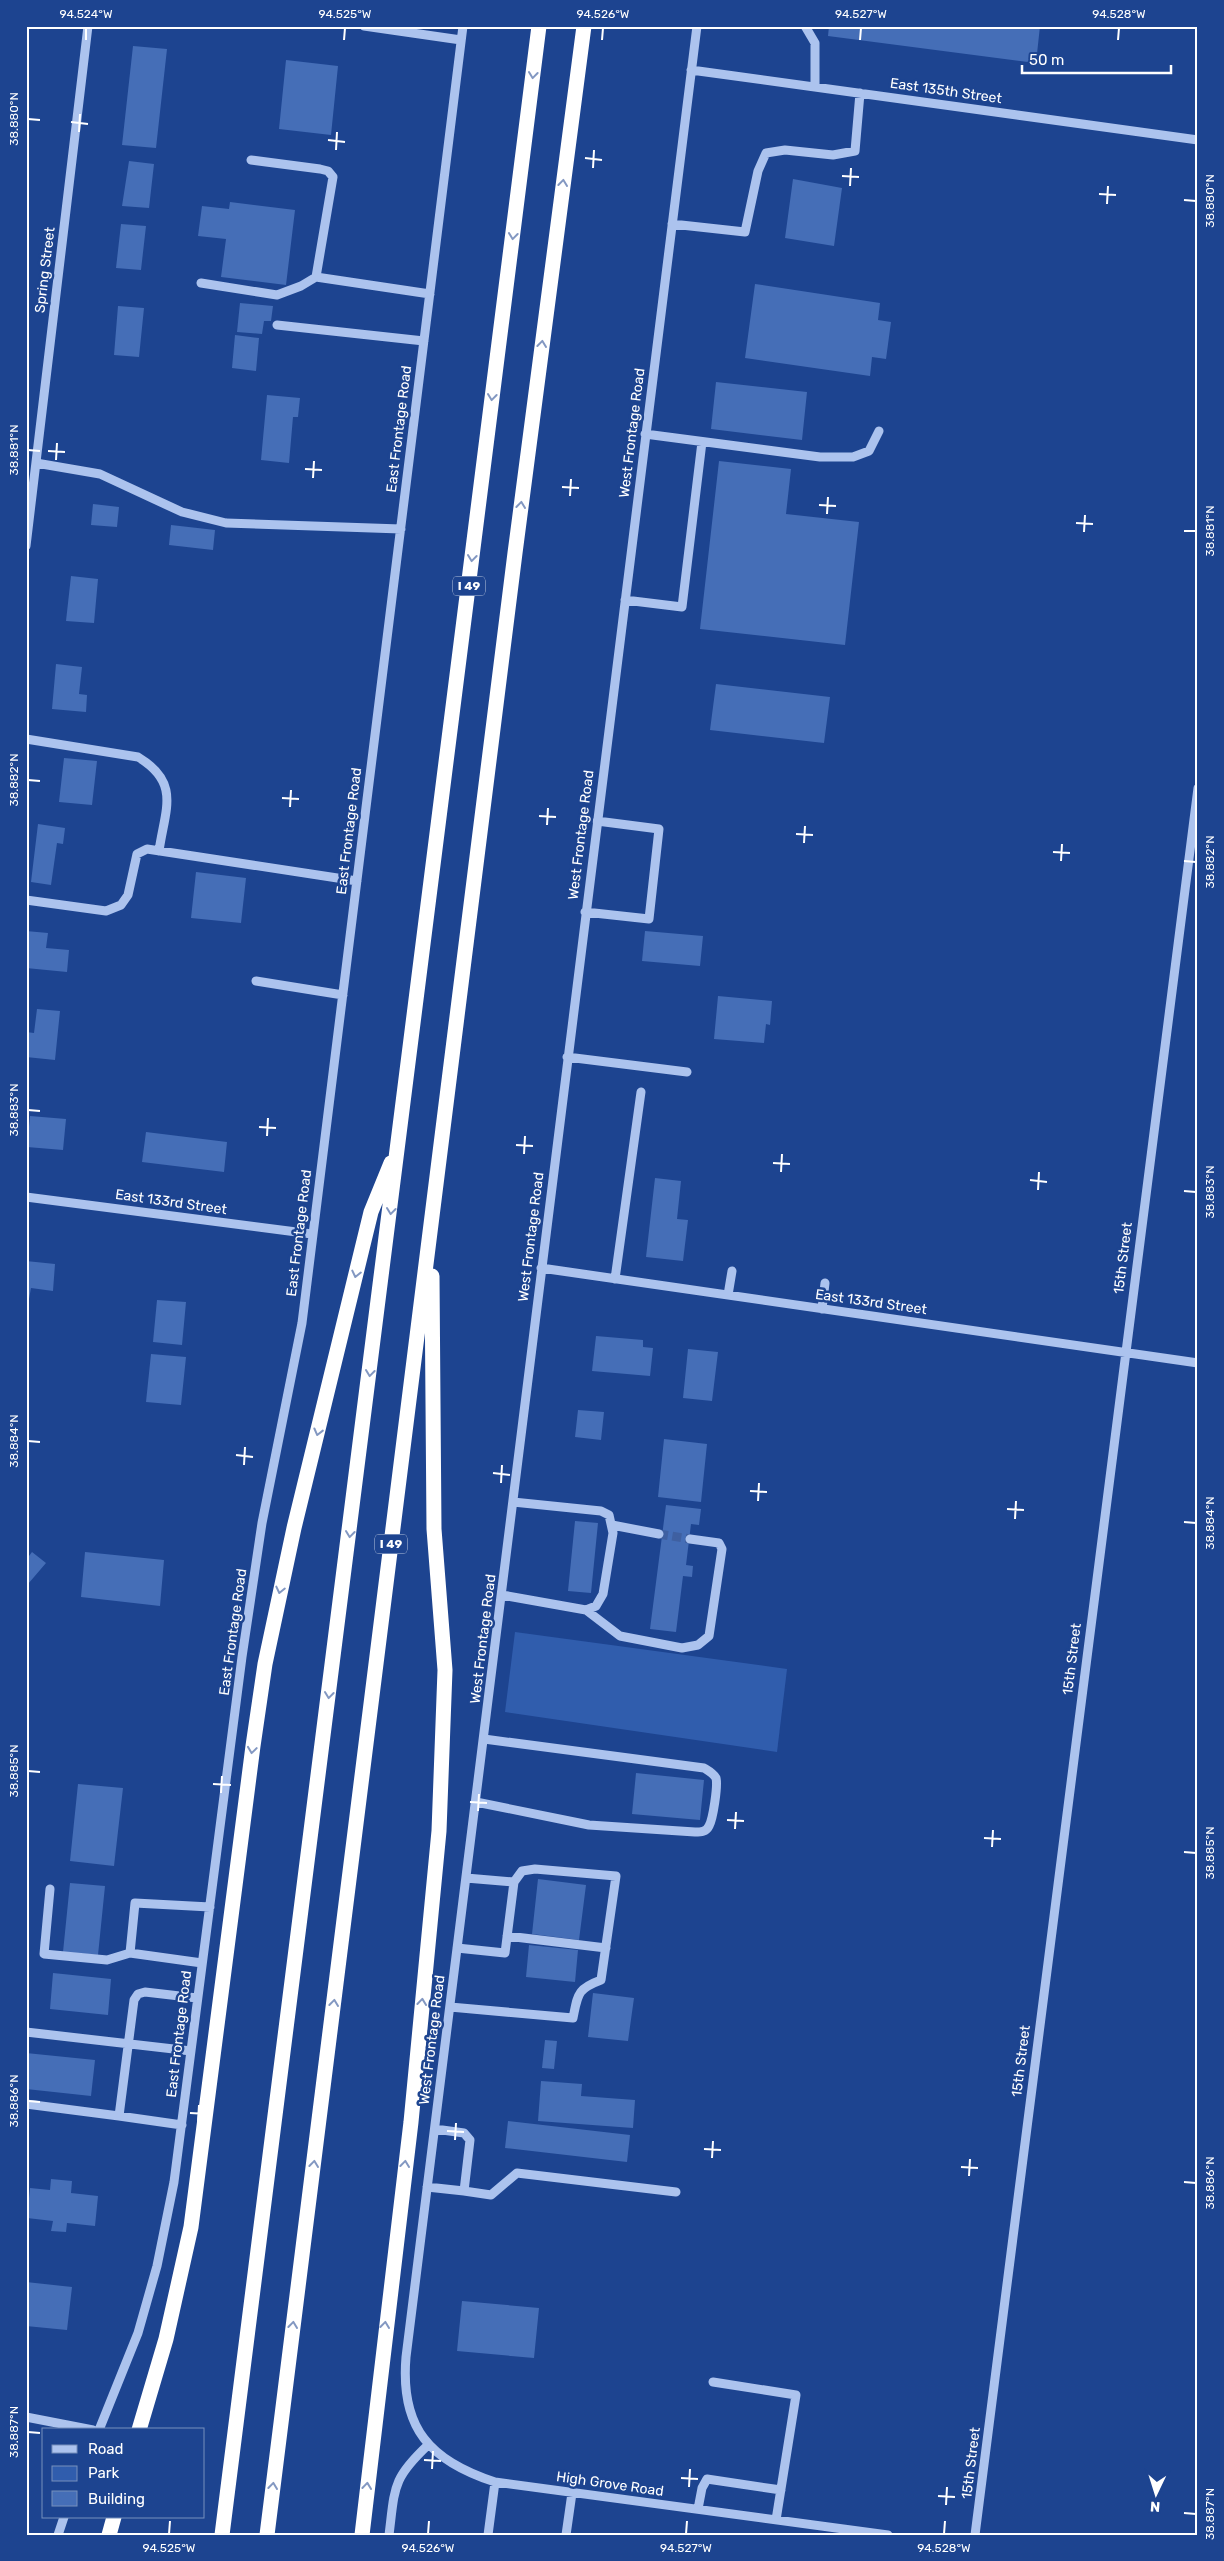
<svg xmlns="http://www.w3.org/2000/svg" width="1224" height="2561" font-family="Rubik,sans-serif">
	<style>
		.green { fill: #305dad }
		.building { fill: #456eb7 }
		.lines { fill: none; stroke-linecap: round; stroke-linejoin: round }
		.minor-tunnel { stroke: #3f60a1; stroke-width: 9; stroke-dasharray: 9 4.5; stroke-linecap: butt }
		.minor { stroke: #acc3ee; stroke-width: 9 }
		.highway { stroke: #fff; stroke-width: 15 }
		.oneway { stroke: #8398c2 }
		.ticks { fill: none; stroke: #fff; stroke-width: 2 }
		.labels { text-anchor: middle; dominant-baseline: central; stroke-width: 5; stroke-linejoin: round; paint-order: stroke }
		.shield { fill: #1d4490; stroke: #bbc7de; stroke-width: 1 }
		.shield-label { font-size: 12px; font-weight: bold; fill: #fff }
		.street-label { font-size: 14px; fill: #fff; stroke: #1d4490 }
		.neatline { fill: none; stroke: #fff; stroke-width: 2 }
		.ticks-label { font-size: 12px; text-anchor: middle; fill: #fff }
	</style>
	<rect width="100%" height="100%" fill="#1d4490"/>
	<path class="green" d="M515,1632L787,1669L777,1752L505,1712Z"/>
	<path class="building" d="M829,26H1040L1036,63L828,36Z
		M133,46L167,49L156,148L122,145Z
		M286,60L338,66L331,135L279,129Z
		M129,161L154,164L149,208L122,206Z
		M793,179L842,188L834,246L785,238Z
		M230,202L295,210L286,285L221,277L226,239L198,236L202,206L229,209Z
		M121,224L146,226L141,270L116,268Z
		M755,284L880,303L878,320L891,322L886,359L872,357L870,376L745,358Z
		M240,303L273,306L271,321H264L262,334L237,332Z
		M118,306L144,308L139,357L114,355Z
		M235,335L259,338L256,371L232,368Z
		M716,382L807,392L802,440L711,429Z
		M267,395L300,398L298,417H293L289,463L261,460Z
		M719,461L791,469L786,514L859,522L845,645L700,629Z
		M93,504L119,507L117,527L91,525Z
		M171,525L215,530L213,550L169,545Z
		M71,576L98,579L94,623L66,621Z
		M56,664L82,667L79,694L87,695L86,712L52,709Z
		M716,684L830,697L824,743L710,730Z
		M64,758L97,761L92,805L59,802Z
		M38,824L65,828L63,844L57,843L51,885L31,882Z
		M196,872L246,878L241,923L191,918Z
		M26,931L48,933L46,948L69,950L67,972L26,968Z
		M645,931L703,936L700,966L642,961Z
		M718,996L772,1001L770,1025L766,1024L764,1043L714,1039Z
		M37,1009L60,1011L55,1060L26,1057V1032L34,1033Z
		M30,1116L66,1119L63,1150L27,1147Z
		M146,1132L227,1142L224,1172L142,1162Z
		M655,1178L681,1181L677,1219L688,1220L683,1261L646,1257Z
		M26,1261L55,1264L53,1291L31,1288L29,1299H26Z
		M157,1300L186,1302L182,1345L153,1342Z
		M596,1336L643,1340V1347L653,1348L650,1376L592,1371Z
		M688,1349L718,1352L712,1401L683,1398Z
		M151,1354L186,1357L181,1405L146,1402Z
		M578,1410L604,1412L601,1440L575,1437Z
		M664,1439L707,1444L701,1502L658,1497Z
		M666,1505L701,1509L699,1525L691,1524L686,1565L693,1566L692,1577L683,1576L676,1632L650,1629Z
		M575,1521L598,1523L591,1593L568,1591Z
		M32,1552L46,1563L28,1584L26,1582V1560Z
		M85,1552L164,1560L160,1606L81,1597Z
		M636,1773L704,1780L700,1820L632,1814Z
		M78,1784L123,1788L114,1866L70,1861Z
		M538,1879L586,1885L579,1940L532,1934Z
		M70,1883L105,1886L98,1955L63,1952Z
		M529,1945L578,1950L575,1982L526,1977Z
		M53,1973L111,1979L108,2015L50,2009Z
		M593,1993L634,1998L628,2041L588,2037Z
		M545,2040L557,2041L554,2069L542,2068Z
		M26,2053L95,2060L91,2096L26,2089Z
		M541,2081L582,2084L581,2096L635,2100L633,2128L538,2121Z
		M508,2121L630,2135L627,2162L505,2148Z
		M51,2179L72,2181L71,2193L98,2196L95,2226L67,2223L66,2232L51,2231L53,2221L27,2218L30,2188L50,2190Z
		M26,2282L72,2287L67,2330L26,2326Z
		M462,2301L539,2308L534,2358L457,2351Z"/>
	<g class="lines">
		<path class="minor-tunnel" d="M659,1534L690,1539"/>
		<path class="minor" d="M364,26L461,40
			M697,26L406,2357C400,2428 430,2461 495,2482L888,2535
			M805,26L815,43V87
			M691,70L1198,140
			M251,160L320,169L328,171L333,177L316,277L430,294
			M672,224L745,232L758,171L766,153L785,150L833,155L855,151L860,93
			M201,283L277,295L301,286L316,277
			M277,325L424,341
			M645,434L820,457H853L869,451L879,431
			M36,463L100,474L182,512L226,523L401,529
			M26,546L88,26
			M625,600L682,607L702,442
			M26,739L138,757C181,783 165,809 159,851
			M26,900L106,911L121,905L128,895L137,854L147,849L357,881
			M585,912L649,919L659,829L597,821
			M256,981L343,995
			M567,1057L687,1072
			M26,1197L312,1234
			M541,1268L1198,1363
			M615,1279L641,1092
			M728,1295L732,1271
			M822,1309L825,1283
			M612,1525L659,1534
			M502,1595L586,1610L596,1606L603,1594L613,1533L609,1515L601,1511L513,1502
			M586,1610L620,1636L682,1648L698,1645L709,1636L722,1549L719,1543L690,1539
			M476,1802L589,1825L695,1832C701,1832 706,1832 709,1826C713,1819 718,1786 716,1778C713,1773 709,1771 704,1768L484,1739
			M50,1889L44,1954L107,1960L130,1953
			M507,1936L606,1948
			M457,1948L505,1953L514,1882L466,1878
			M202,1963L130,1953L135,1903L210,1907
			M450,2007L573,2018C578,1994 577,1989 601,1980L616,1876L535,1869L522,1871L514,1882
			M26,2032L191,2051
			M26,2104L119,2116
			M182,2125L119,2116L134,2000L138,1994L145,1992L197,1998
			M427,2187L464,2191L470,2140L464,2133L435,2129
			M464,2191L491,2195L517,2173L676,2192
			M713,2382L796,2395L776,2520
			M26,2417L93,2430
			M99,2430L138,2333L157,2266L174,2182L242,1657L262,1523L302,1323L463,26
			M698,2509L702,2488L707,2479L781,2490
			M58,2535L64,2517
			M389,2535C395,2487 392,2479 428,2445
			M488,2535L495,2482
			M566,2535L572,2493
			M975,2535L1198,788"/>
		<path class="highway" d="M139,2430L166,2339L191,2227L253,1746L265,1664L294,1528L371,1212L391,1163
			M109,2535L114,2517
			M222,2535L539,26
			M267,2535L515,553L584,26
			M362,2535L411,2122L439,1831L445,1670L434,1529L432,1276"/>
	</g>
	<defs><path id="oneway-chevron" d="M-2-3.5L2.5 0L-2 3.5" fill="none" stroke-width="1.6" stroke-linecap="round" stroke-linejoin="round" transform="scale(1.25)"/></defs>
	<g class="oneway">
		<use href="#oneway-chevron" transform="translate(533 75) rotate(97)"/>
		<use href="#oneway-chevron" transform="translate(563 183) rotate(-83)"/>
		<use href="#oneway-chevron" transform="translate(513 236) rotate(97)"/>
		<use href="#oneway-chevron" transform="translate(542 344) rotate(-83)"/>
		<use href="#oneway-chevron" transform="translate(492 397) rotate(97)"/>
		<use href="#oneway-chevron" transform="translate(521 505) rotate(-83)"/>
		<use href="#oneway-chevron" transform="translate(472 558) rotate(97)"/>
		<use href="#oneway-chevron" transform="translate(391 1211) rotate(97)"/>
		<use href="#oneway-chevron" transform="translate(356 1274) rotate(103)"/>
		<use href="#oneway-chevron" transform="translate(370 1373) rotate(97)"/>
		<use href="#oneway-chevron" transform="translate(318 1432) rotate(104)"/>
		<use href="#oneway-chevron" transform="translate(350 1534) rotate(97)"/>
		<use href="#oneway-chevron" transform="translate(280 1590) rotate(103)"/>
		<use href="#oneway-chevron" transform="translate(329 1695) rotate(97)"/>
		<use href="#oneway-chevron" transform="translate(252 1750) rotate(98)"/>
		<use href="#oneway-chevron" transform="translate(422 2002) rotate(-84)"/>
		<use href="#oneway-chevron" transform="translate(334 2003) rotate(-83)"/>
		<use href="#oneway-chevron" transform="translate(314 2164) rotate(-83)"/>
		<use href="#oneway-chevron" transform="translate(405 2164) rotate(-83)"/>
		<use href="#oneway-chevron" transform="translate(293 2325) rotate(-83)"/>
		<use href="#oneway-chevron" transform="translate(385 2325) rotate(-83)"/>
		<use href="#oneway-chevron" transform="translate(273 2486) rotate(-83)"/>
		<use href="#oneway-chevron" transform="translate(367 2486) rotate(-84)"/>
	</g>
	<path class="ticks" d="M86,40V28M344,40L345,28M602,40L603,28M860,40L861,28M1118,40L1119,28M28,119L40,120M71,122L88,124M79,132L80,114M328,140L345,142M336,150L337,132M585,158L602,160M593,168L594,150M842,176L859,177M850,186L851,168M1099,194L1116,195M1184,200L1196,201M1107,204L1108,186M28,450L40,451M48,451L65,452M56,460L57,443M305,469L322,470M313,478L314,461M562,487L579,488M570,496L571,479M819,505L836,506M827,514L828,497M1076,523L1093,524M1184,531H1196M1084,532L1085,515M28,780L40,781M282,798L299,799M290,807L291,790M539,816L556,817M547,825L548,808M796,834L813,835M804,843L805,826M1053,852L1070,853M1061,861L1062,844M1184,861L1196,862M28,1110L40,1111M259,1127L276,1128M267,1136L268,1118M516,1145L533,1146M524,1154L525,1136M773,1163L790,1164M781,1172L782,1154M1030,1180L1047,1182M1038,1190L1039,1172M1184,1191L1196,1192M28,1441L40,1442M236,1455L253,1457M244,1465L245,1447M493,1473L510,1475M501,1483L502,1465M750,1491L767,1492M758,1501L759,1483M1007,1509L1024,1510M1015,1519L1016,1501M1184,1522L1196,1523M28,1771L40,1772M213,1784L231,1785M221,1793L222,1776M470,1802L487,1803M478,1811L479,1794M727,1820L744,1821M735,1829L736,1812M984,1838L1001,1839M992,1847L993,1830M1184,1852L1196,1853M28,2101L40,2102M190,2113L208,2114M198,2122L199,2105M447,2131L464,2132M455,2140L456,2123M704,2149L721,2150M712,2158L713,2141M961,2167L978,2168M969,2176L970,2159M1184,2182L1196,2183M28,2432L40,2433M424,2460L441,2461M432,2469L433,2451M681,2478L698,2479M689,2487L690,2469M938,2496L955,2497M946,2505L947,2487M1184,2513L1196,2514M169,2534L170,2521M428,2534L429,2521M686,2534L687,2521M944,2534L945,2521"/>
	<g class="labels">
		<g class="shield">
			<rect x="453" y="576.5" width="32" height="19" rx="4"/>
			<rect x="375" y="1534.5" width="32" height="19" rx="4"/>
		</g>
		<g class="shield-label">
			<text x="469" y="586">I 49</text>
			<text x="391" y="1544">I 49</text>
		</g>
		<g class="street-label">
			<text transform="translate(946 91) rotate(8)">East 135th Street</text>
			<text transform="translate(45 270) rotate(-83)">Spring Street</text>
			<text transform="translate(399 429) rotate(-83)">East Frontage Road</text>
			<text transform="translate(632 433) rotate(-83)">West Frontage Road</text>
			<text transform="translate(349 831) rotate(-83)">East Frontage Road</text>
			<text transform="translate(581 835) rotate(-83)">West Frontage Road</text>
			<text transform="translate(171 1202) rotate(8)">East 133rd Street</text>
			<text transform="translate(299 1233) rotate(-83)">East Frontage Road</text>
			<text transform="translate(531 1237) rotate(-83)">West Frontage Road</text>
			<text transform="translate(1123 1258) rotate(-83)">15th Street</text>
			<text transform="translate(871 1302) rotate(8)">East 133rd Street</text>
			<text transform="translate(233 1632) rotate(-82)">East Frontage Road</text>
			<text transform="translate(483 1639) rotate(-83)">West Frontage Road</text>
			<text transform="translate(1072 1659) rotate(-83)">15th Street</text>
			<text transform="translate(179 2034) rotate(-83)">East Frontage Road</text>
			<text transform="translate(432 2040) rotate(-83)">West Frontage Road</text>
			<text transform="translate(1021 2061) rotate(-83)">15th Street</text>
			<text transform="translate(971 2463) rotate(-83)">15th Street</text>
			<text transform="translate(610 2484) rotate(8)">High Grove Road</text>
		</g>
	</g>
	<rect width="1224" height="2561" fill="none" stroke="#1d4490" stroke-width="55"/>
	<rect x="42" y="2428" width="162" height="90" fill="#1d4490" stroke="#778fbc"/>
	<rect x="52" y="2445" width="25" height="8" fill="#acc3ee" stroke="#778fbc"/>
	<text x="88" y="2454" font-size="15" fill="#ffffff">Road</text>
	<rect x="52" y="2466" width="25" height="15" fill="#305dad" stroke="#778fbc"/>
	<text x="88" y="2478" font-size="15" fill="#ffffff">Park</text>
	<rect x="52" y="2491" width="25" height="15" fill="#456eb7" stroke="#778fbc"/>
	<text x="88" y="2504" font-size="15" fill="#ffffff">Building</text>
	<g transform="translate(1156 2494) rotate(184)" stroke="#1d4490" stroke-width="4" paint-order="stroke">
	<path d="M0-4L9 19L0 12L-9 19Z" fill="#ffffff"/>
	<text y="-8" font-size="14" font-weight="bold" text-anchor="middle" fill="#ffffff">N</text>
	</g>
	<path d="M1022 65v8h149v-8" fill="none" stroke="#ffffff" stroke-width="2.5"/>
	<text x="1029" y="65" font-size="15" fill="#ffffff" stroke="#1d4490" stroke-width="4" paint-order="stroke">50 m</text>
	<rect x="28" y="28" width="1168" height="2506" class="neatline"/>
	<g class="ticks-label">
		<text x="86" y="18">94.524°W</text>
		<text x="345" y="18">94.525°W</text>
		<text x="603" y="18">94.526°W</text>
		<text x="861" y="18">94.527°W</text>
		<text x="1119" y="18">94.528°W</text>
		<text transform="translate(14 119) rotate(-90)" y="4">38.880°N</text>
		<text transform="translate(1210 201) rotate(-90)" y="4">38.880°N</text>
		<text transform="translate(14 450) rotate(-90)" y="4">38.881°N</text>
		<text transform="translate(1210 531) rotate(-90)" y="4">38.881°N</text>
		<text transform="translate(14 780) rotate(-90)" y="4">38.882°N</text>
		<text transform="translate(1210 862) rotate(-90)" y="4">38.882°N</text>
		<text transform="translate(14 1110) rotate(-90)" y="4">38.883°N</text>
		<text transform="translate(1210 1192) rotate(-90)" y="4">38.883°N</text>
		<text transform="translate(14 1441) rotate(-90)" y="4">38.884°N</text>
		<text transform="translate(1210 1523) rotate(-90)" y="4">38.884°N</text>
		<text transform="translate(14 1771) rotate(-90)" y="4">38.885°N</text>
		<text transform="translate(1210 1853) rotate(-90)" y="4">38.885°N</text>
		<text transform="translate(14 2101) rotate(-90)" y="4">38.886°N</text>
		<text transform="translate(1210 2183) rotate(-90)" y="4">38.886°N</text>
		<text transform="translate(14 2432) rotate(-90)" y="4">38.887°N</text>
		<text transform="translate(1210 2514) rotate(-90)" y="4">38.887°N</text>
		<text x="169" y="2552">94.525°W</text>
		<text x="428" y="2552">94.526°W</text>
		<text x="686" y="2552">94.527°W</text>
		<text x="944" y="2552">94.528°W</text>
	</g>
</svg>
